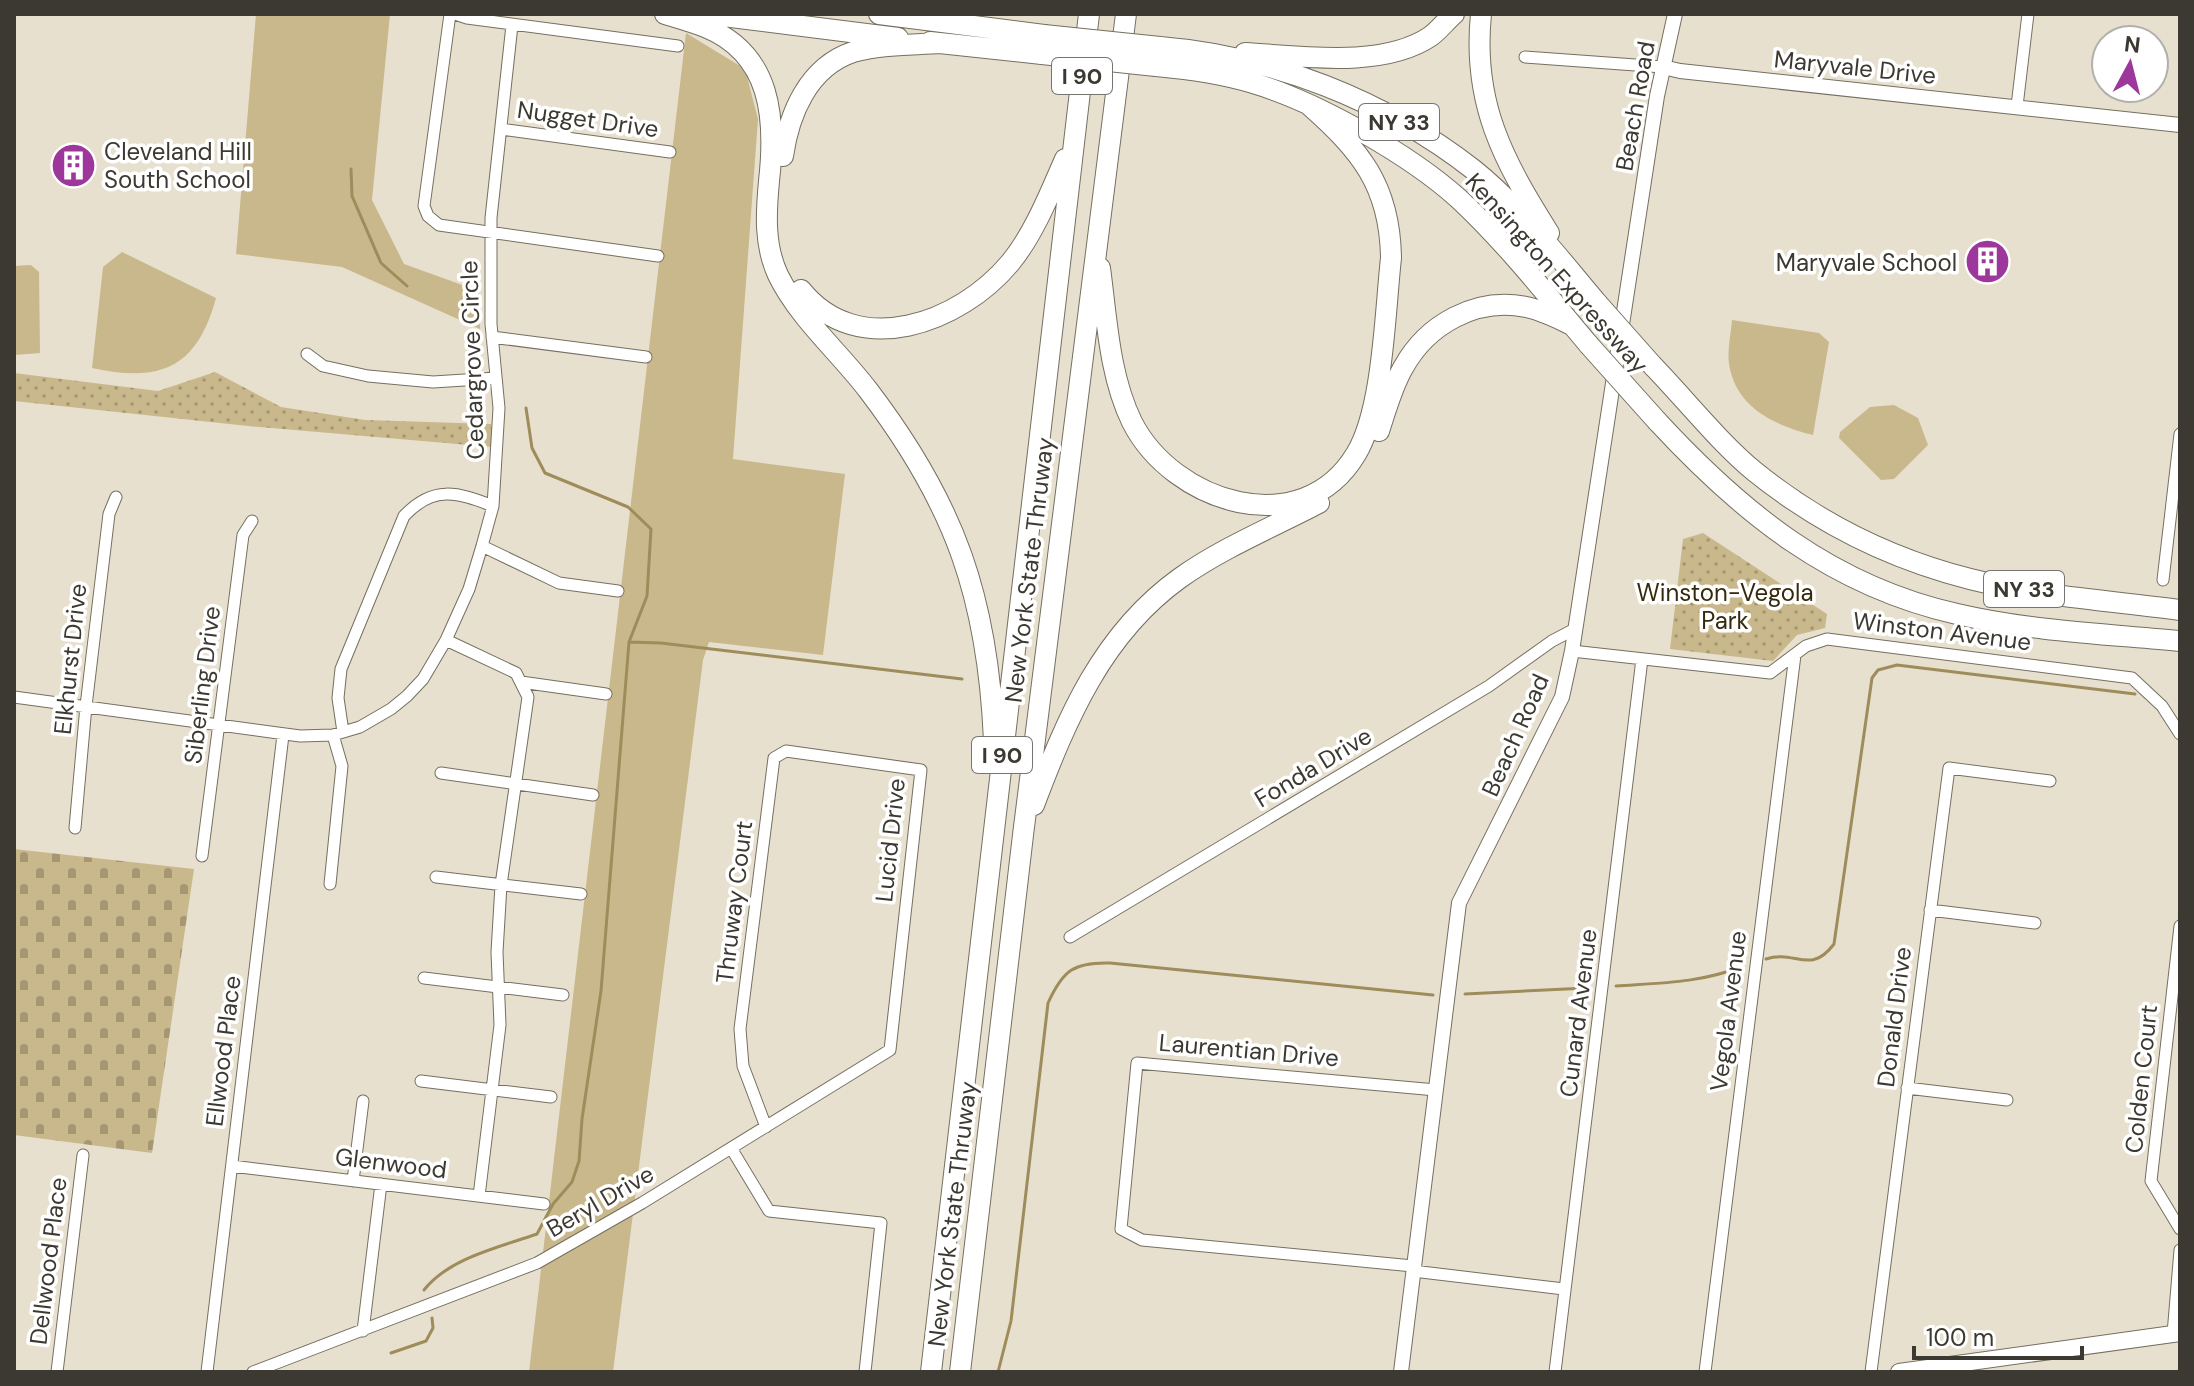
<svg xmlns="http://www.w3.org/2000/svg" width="2194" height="1386" font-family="'DM Sans',sans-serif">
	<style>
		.green { fill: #c9b88b }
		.cemetery { fill: url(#cemetery-stones) }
		.park { fill: url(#park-dots) }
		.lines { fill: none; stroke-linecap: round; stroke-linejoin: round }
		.stream { stroke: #9e8c5b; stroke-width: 3 }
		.minor-casing { stroke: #756f60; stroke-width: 13 }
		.tertiary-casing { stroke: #756f60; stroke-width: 16 }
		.secondary-casing { stroke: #756f60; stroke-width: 18 }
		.motorway-casing { stroke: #756f60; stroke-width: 22 }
		.minor { stroke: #fff; stroke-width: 11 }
		.tertiary { stroke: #fff; stroke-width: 14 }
		.secondary { stroke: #fff; stroke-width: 16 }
		.motorway { stroke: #fff; stroke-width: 20 }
		.motorway-bridge-casing { stroke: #756f60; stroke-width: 22; stroke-linecap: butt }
		.motorway-bridge { stroke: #fff; stroke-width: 20 }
		.labels { text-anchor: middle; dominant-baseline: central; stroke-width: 7; stroke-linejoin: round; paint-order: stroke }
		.shield { fill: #fff; stroke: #767470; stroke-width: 2 }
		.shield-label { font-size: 22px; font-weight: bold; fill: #3c3932 }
		.street-label { font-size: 24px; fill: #3c3932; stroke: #fff }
		.poi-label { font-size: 24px; fill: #3c3932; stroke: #fff; text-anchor: start }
		.park-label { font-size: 24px; fill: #352a0c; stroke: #fff }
	</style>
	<defs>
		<pattern id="cemetery-stones" width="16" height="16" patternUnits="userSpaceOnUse" patternTransform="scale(2)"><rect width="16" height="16" fill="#c9b88b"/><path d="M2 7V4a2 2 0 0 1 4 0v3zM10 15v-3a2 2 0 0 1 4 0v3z" fill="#a49772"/></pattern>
		<pattern id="park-dots" width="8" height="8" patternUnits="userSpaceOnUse" patternTransform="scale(2)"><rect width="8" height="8" fill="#c9b88b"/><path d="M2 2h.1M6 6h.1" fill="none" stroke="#a49772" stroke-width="1.8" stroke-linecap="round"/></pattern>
	</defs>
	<rect width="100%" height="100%" fill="#e7e0ce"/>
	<path class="green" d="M256,14H390L372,200L404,264L479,291L480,329L342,267L236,254Z
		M686,33L745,69L758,119L733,459L845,474L823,655L709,642L703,660L613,1372H529Z
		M122,252L216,298C197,368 161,383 92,368L103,267Z
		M31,265L39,272L40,353L14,355V266Z
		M1732,320L1819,333L1829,342L1813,435C1774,425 1736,408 1729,364C1727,350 1731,334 1732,320Z
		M1894,405L1918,418L1928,445L1894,479L1881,480L1839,438L1840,432L1870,407Z"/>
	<path class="cemetery" d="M14,849L194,869L152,1153L14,1135Z"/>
	<path class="park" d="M215,372L281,407L365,420L491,424L492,447L248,426L14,401V373L158,391Z
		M1703,533L1827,614L1825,628L1797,635L1773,661L1670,649L1683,539Z"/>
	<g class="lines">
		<path class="stream" d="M351,169L352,196L381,263L407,286
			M629,642L661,643L962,679
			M1766,959C1795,949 1810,976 1834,944L1872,678L1878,670L1897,665L2135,694
			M1616,986C1658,983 1701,983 1740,967
			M1465,994L1587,988
			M424,1290C449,1258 500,1247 537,1234L553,1204L572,1182L579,1161L582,1119L601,991L629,642L647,596L651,529L628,507L545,473L532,448L526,408
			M391,1353L426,1341L433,1328L432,1318
			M998,1372L1011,1321L1048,1003C1063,970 1074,962 1110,963L1433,995"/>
		<defs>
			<path id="minor" d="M450,14L424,206L428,216L439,225L658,256
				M455,14L467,18L678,46
				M1525,57L1663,67
				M2017,106L2028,14
				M501,129L670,152
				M492,337L646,357
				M307,354L323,366L368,376L433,382L496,378
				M482,546L559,583L618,591
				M2163,580L2180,434
				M446,640L516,673L528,697L501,885L497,952L500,1025L479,1196
				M1572,651L1770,673L1806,646L1827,639L2132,678L2162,706L2180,734
				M521,682L606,694
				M14,697L300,736L333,735L360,727L391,709L407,696L423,679L446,640L469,589L482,546L493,506L499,408L491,324V218L512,25
				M343,732L338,698L341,669L404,516C433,485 457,492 493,506
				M441,773L593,795
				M75,828L86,706L109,514L116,497
				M202,856L243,535L252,521
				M436,877L581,894
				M330,884L342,766L333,735
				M1930,910L2035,923
				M2180,926L2151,1181L2180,1229
				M1070,937L1489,686L1552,641L1575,629
				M424,978L563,995
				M421,1081L551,1097
				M1907,1088L2007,1100
				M731,1148L769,1211L881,1223L865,1372
				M232,1166L544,1204
				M353,1181L363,1101
				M1413,1266L1142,1240L1121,1229L1137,1063L1436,1090
				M1413,1271L1564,1289
				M363,1331L381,1184
				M2173,1334L2180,1250
				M57,1372L83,1155
				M207,1372L283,735
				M253,1372L537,1263L642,1203L890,1050L921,770L786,751L774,758L740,1029L743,1066L766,1127
				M1555,1372L1642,659
				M1705,1372L1795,655
				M1871,1372L1949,768L2050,781"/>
			<path id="tertiary" d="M1663,67L1680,71L2180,125
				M1401,1372L1459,903L1562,697L1572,651L1657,96L1675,14"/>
			<path id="secondary" d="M1899,1372L2180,1333"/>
			<path id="motorway" d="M665,14C678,18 692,22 705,27C772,54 776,119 769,181C766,213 764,245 778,275C799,318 839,352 868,390C955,504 988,598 994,741
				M707,14L898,38
				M879,14L1044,35
				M1481,14C1472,103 1503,160 1549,233
				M930,42L1042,54
				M1160,47C1272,56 1386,101 1474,170C1521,208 1559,258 1598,304
				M1245,53C1300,56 1383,69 1431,36C1439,30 1446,21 1454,14
				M1156,66C1189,69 1221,73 1253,83C1317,102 1409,154 1459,199C1506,243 1547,295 1589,345
				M783,156C789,114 808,67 853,52C880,44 912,45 940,43
				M1100,268C1107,319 1109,375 1132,422C1173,503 1302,544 1356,454C1383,410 1385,312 1391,258C1390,185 1360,150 1308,104
				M801,290C858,361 960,323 1010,263C1034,234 1050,193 1065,159
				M1653,366C1685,399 1719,442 1754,471C1817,522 1891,559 1970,579C2037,596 2111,601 2180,610
				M1657,421C1742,513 1832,586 1957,614C2030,631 2106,634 2180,641
				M1379,431C1386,410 1392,387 1403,368C1427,324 1476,297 1526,307C1542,310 1557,318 1572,325
				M1034,805C1067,718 1102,634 1180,578C1222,548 1273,527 1319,503
				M931,1372L1089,14
				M960,1372L1023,835L1126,14"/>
		</defs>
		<use href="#minor" class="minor-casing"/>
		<use href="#tertiary" class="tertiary-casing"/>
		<use href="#secondary" class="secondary-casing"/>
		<use href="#motorway" class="motorway-casing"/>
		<use href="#minor" class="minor"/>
		<use href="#tertiary" class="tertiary"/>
		<use href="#secondary" class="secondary"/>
		<use href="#motorway" class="motorway"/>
		<defs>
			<path id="motorway-bridge" d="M1044,35L1160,47
				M1042,54L1156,66
				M1598,304L1653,366
				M1589,345L1657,421"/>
		</defs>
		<use href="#motorway-bridge" class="motorway-bridge-casing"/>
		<use href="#motorway-bridge" class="motorway-bridge"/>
	</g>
	<defs>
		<symbol id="building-disc" viewBox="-11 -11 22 22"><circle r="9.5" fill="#9d379b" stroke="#fff"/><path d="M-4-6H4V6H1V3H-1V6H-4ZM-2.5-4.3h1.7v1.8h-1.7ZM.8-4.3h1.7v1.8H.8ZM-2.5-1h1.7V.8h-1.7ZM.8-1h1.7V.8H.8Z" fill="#fff"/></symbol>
	</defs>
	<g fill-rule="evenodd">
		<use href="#building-disc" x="48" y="140" width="51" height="51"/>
		<use href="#building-disc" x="1962" y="236" width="51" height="51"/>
	</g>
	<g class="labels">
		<g class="shield">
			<rect x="1052" y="58" width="60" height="36" rx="6"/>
			<rect x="1359" y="104" width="80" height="36" rx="6"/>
			<rect x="1984" y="571" width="80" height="36" rx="6"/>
			<rect x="972" y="737" width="60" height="36" rx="6"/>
		</g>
		<g class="shield-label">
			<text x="1082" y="76">I 90</text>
			<text x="1399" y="122">NY 33</text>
			<text x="2024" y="589">NY 33</text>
			<text x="1002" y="755">I 90</text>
		</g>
		<g class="street-label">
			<text transform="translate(1855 67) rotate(6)">Maryvale Drive</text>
			<text transform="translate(1635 106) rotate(-80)">Beach Road</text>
			<text transform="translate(588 119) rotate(8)">Nugget Drive</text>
			<text transform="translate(1557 273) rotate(48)">Kensington Expressway</text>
			<text transform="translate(472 360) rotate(-92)">Cedargrove Circle</text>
			<text transform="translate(1029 570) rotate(-83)">New York State Thruway</text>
			<text transform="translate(1942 631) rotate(7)">Winston Avenue</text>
			<text transform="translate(70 659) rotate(-84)">Elkhurst Drive</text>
			<text transform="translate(202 685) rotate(-83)">Siberling Drive</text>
			<text transform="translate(1515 735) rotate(-66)">Beach Road</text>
			<text transform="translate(1313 767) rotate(-31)">Fonda Drive</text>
			<text transform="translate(890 840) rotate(-84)">Lucid Drive</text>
			<text transform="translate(734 902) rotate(-83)">Thruway Court</text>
			<text transform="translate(1728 1011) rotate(-83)">Vegola Avenue</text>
			<text transform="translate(1578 1013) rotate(-83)">Cunard Avenue</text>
			<text transform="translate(1894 1017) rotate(-83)">Donald Drive</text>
			<text transform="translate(1249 1050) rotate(5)">Laurentian Drive</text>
			<text transform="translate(223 1051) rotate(-83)">Ellwood Place</text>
			<text transform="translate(2141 1079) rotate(-84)">Colden Court</text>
			<text transform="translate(391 1163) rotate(7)">Glenwood</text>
			<text transform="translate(600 1201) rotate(-30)">Beryl Drive</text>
			<text transform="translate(952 1214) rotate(-83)">New York State Thruway</text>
			<text transform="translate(48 1261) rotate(-83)">Dellwood Place</text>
		</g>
		<g class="poi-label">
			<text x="104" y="151">Cleveland Hill<tspan x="104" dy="28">South School</tspan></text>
			<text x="1957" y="262" text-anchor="end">Maryvale School</text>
		</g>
		<g class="park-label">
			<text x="1725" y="592">Winston-Vegola<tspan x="1725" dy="28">Park</tspan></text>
		</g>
	</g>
	<rect width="2194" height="1386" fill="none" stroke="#3c3932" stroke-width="32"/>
	<g transform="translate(2130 64) rotate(7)"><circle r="38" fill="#ffffff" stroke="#b1b0ad" stroke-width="2"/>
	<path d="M0-6L14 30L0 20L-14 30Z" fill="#9d379b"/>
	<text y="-12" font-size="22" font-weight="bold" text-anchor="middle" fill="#3c3932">N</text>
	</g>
	<path d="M1914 1346v12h168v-12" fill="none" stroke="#3c3932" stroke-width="4"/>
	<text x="1926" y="1346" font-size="24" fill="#3c3932" stroke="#ffffff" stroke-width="6" paint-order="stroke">100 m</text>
</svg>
